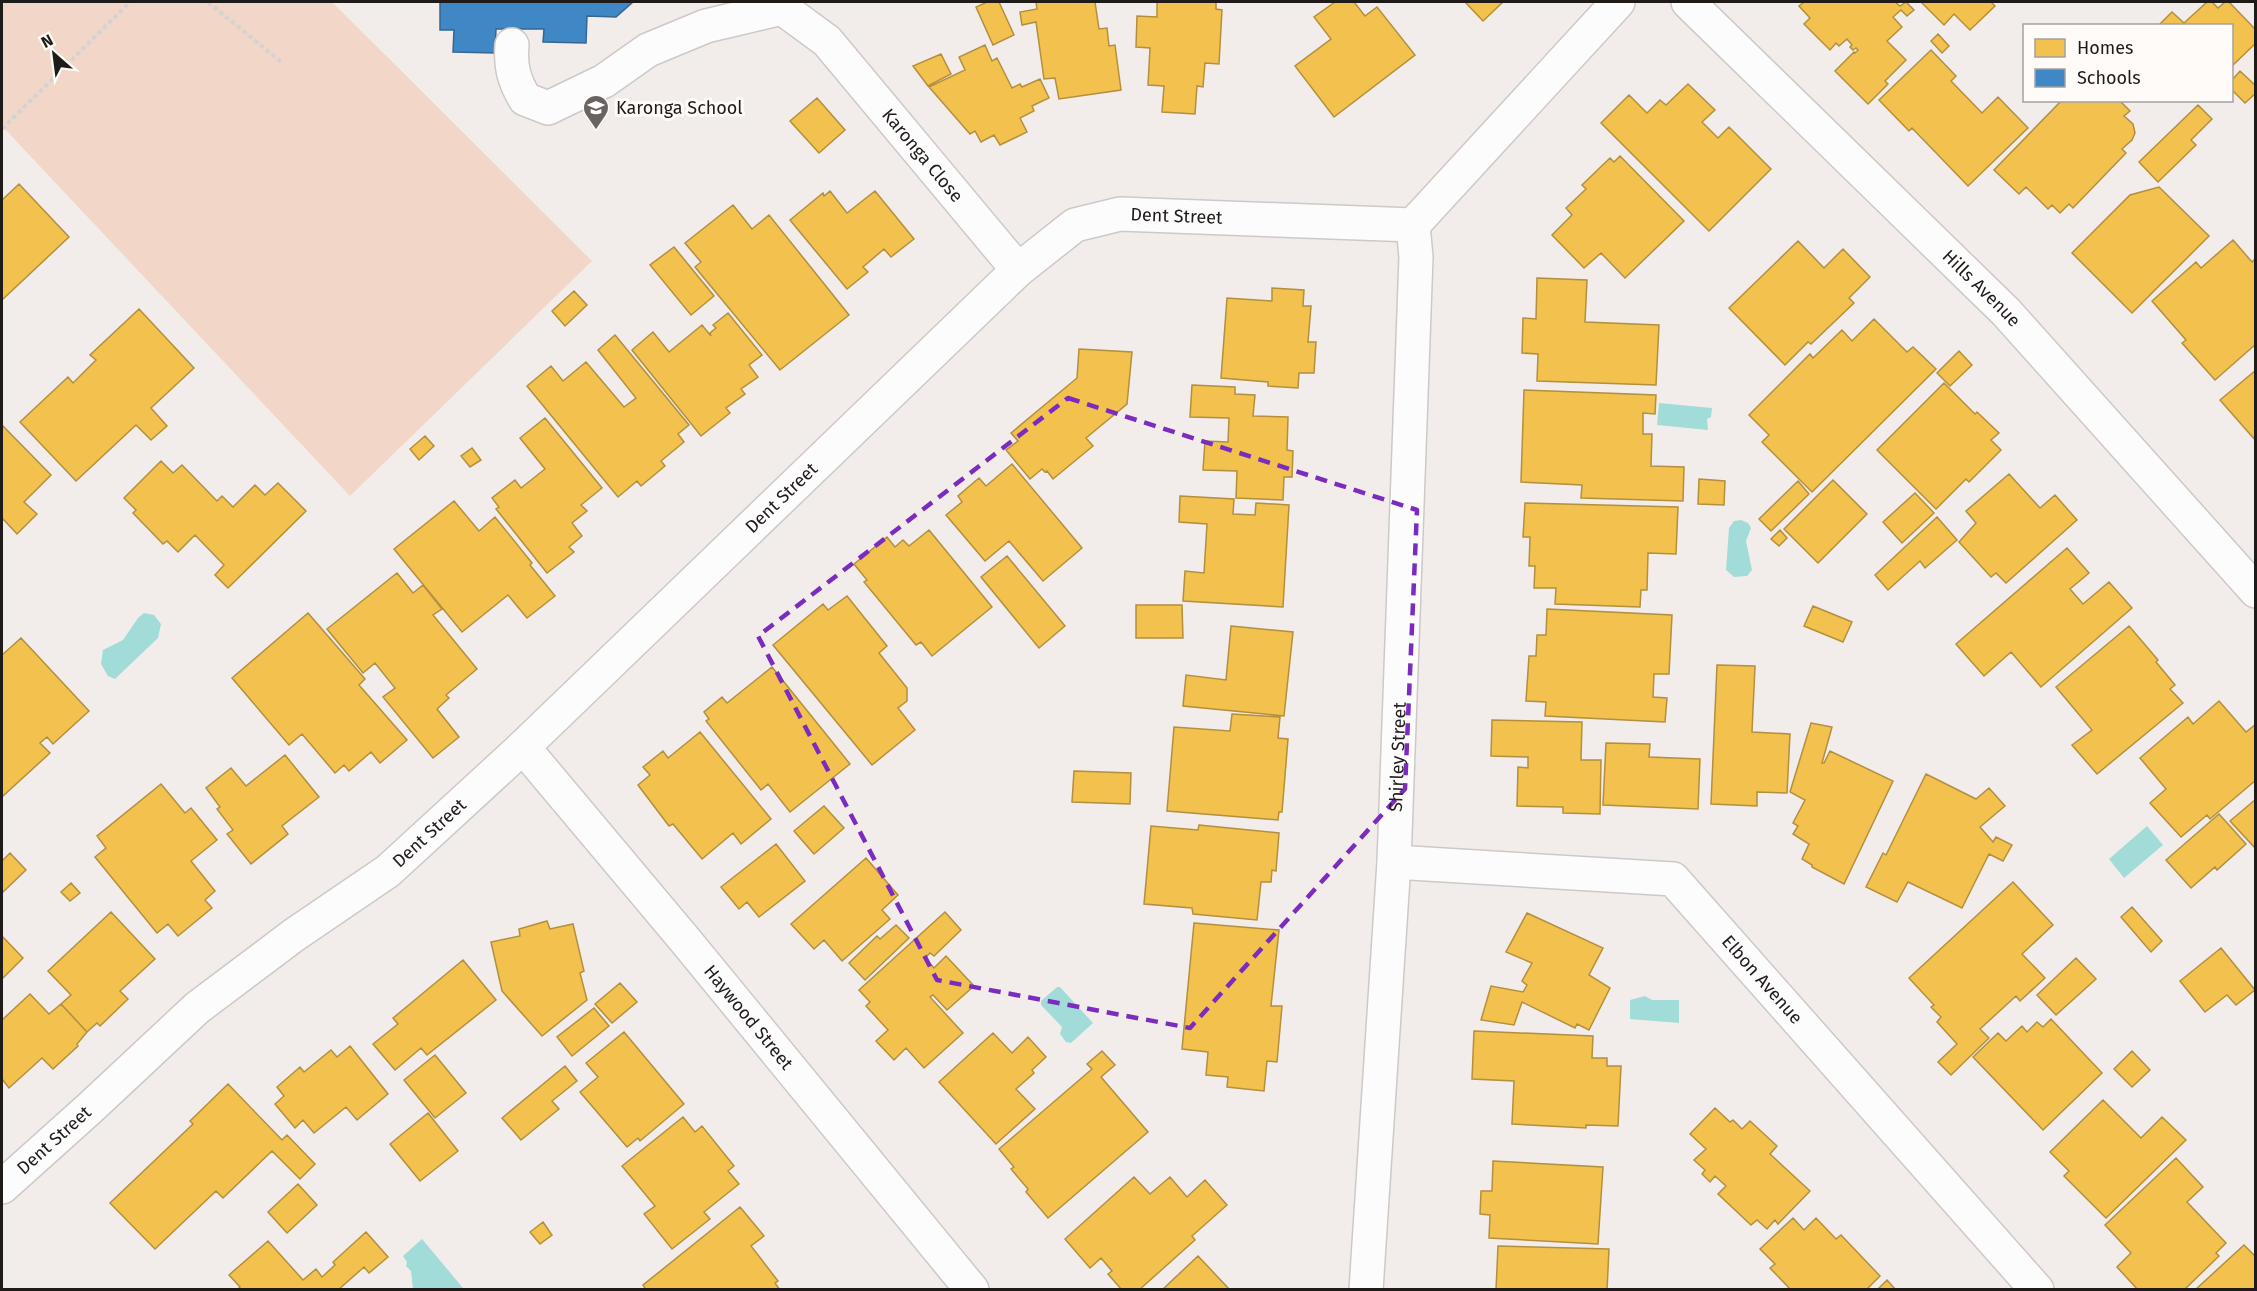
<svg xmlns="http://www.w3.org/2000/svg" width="2257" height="1291" font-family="'Fira Sans',sans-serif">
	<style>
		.green { fill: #f2d6c7 }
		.water { fill: #a2dcd8 }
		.homes { fill: #f2c14e; stroke: #b38f3e; stroke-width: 1.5 }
		.schools { fill: #3f88c5; stroke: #356791; stroke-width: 1.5 }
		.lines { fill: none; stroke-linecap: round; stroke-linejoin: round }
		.minor-casing { stroke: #cdc9c7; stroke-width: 36 }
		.path { stroke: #d4d3d1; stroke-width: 4; stroke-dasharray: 4.5 3; stroke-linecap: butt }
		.minor { stroke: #fdfcfc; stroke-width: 33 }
		.marked { fill: none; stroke: #7b2cbf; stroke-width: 4.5; stroke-dasharray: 12 8; stroke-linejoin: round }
		.labels { text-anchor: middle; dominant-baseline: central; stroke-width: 6; stroke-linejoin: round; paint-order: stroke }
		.poi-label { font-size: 18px; fill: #1f1b19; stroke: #fffbf9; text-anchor: start }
		.street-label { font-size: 18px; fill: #1f1b19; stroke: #fffbf9 }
	</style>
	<rect width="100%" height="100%" fill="#f2edea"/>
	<path class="green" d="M2,2H332L592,261L350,496L2,126Z"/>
	<path class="water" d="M1659,403L1712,408L1711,417L1707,419L1708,430L1657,425Z
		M1741,520L1748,523L1751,528L1746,541L1752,570L1747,576L1734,577L1726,570L1729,528L1734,521Z
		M144,613L154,615L161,624L158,638L115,679L108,676L101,664L103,650L123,640L138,618Z
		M2147,826L2163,845L2124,878L2109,859Z
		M1057,987H1060L1093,1023L1071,1043L1066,1042L1060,1034L1062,1027L1041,1005V1001Z
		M1645,996L1652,1000H1679V1023L1630,1019V1000Z
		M422,1239L463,1288L462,1289H413L411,1271L406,1266L407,1262L403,1256Z"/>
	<path class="homes" d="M987,2H999L1014,35L993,45L976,7Z
		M1036,2H1095L1099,29L1107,28L1109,46L1115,45L1121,90L1059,99L1055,78L1044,79L1036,22L1022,25L1020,12L1037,9Z
		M1157,2H1216V9L1222,10L1219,64L1205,63L1203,87L1197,86L1195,114L1162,112L1164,86L1148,85L1150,48L1136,47L1137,16L1157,17Z
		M1335,2H1354L1365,16L1377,7L1415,55L1334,117L1295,66L1331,39L1314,17Z
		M1465,2H1503L1483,21Z
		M1804,2H1895L1900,6L1906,2L1914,10L1907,16L1901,10L1893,17L1902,27L1887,41L1906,60L1885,81L1888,84L1868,104L1835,71L1854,52L1855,53L1858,50L1856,48L1853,50L1850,47L1852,45L1847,39L1839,46L1836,43L1830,50L1804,24L1810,18L1799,6Z
		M1921,2H1991L1995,6L1970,30L1954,14L1944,25Z
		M2207,2H2212L2218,8L2225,2H2229L2256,30V43L2232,66V26H2158L2172,12L2184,23Z
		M1938,34L1949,46L1942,53L1931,41Z
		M985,45L992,61L997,58L1012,88L1020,84L1022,87L1040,79L1049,98L1032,106L1034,111L1020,118L1027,132L1000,145L994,135L981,142L975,131L970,134L929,87L965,70L959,57Z
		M1931,50L1956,76L1951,81L1982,113L1998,97L2028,128L1968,186L1912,128L1909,131L1879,100Z
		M941,54L951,74L928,86L913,66Z
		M2240,71L2256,86V93L2245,103L2232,90V80Z
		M1688,84L1715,110L1702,122L1718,138L1729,127L1771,169L1709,231L1601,123L1629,95L1647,113L1660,100L1666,105Z
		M817,98L845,130L819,153L790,121Z
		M2062,100H2119L2130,111L2124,116L2133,124L2135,133L2132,140L2122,149L2126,153L2073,208L2069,204L2060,213L2052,205L2048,209L2026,187L2019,194L1994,170Z
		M2198,105L2212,119L2191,140L2196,145L2158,182L2139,162Z
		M1620,156L1684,221L1625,278L1601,253L1584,268L1552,235L1572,215L1566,208L1586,189L1582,185L1610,158L1614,162Z
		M19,184L69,237L2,300V200Z
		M2159,187L2209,236L2132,313L2072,253L2130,195Z
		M830,191L847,213L875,191L914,239L891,257L884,249L863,267L868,272L847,289L790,220L823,193L824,196Z
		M733,205L752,229L769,215L849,315L780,370L695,267L701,262L685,243Z
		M2233,240L2252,262L2256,258V344L2215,380L2182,343L2186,340L2152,301L2196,262L2201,268Z
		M1798,241L1824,268L1843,249L1870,277L1849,298L1854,303L1811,344L1808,342L1785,365L1729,308Z
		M674,247L714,296L691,315L650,265Z
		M1537,278L1587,280L1585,322L1659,325L1656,385L1537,381L1538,354L1522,353L1523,318L1536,319Z
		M1272,288L1304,290L1303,306H1311L1308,342H1316L1314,373H1299L1298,388L1268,386V382L1221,378L1227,298L1272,301Z
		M574,291L587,305L565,326L552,311Z
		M139,309L194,368L151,408L167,426L151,440L136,425L76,481L20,422L68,377L73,383L96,360L90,355Z
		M728,313L762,355L749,365L758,377L741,389L745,394L726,408L730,413L701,436L632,350L653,332L669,352L702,325L711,336L710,333L716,328L713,325Z
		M1874,319L1907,352L1913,347L1936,369L1812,492L1762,442L1769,435L1749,415L1810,354L1813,358L1842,330L1852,341Z
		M615,335L689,425L678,434L684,442L661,461L665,466L641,486L637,481L618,497L527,386L551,366L563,381L586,362L624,407L636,398L598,350Z
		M1079,349L1132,352L1127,404L1086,438L1093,446L1053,479L1047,471L1045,472L1042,469L1030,479L1006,450L1018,441L1011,433L1077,378Z
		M1959,351L1972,365L1950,386L1937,373Z
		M2256,370V441L2220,400Z
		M1944,383L1975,414L1977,412L1999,433L1991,440L2001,450L1969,482L1966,479L1936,509L1877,450Z
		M1192,385L1235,387V394L1255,395L1253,416L1288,417L1287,450L1293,451L1292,477H1284L1283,500L1236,498L1237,471L1203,470L1205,441L1228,442L1229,418L1190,417Z
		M1524,390L1656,395L1655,414L1643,413V434H1652L1651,466L1684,467L1683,501L1581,498L1582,485L1521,482Z
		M545,418L602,488L581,505L587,511L572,523L582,536L569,547L574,552L547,573L496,509L499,507L492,498L515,480L521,488L545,469L520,438Z
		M2,425L51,475L24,502L37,514L17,534L3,519L2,521Z
		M425,436L434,446L419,460L410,449Z
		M472,448L481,460L470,467L461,456Z
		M161,461L173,473L182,465L217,501L222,496L233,507L255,485L265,495L278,483L306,511L228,588L215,575L224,565L195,535L178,552L167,541L163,544L133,513L136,510L124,498Z
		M1012,464L1082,548L1043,581L1009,541L985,561L946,515L962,502L958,496L979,478L986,486Z
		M2009,474L2040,508L2055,495L2077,520L2006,583L1996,573L1991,577L1959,542L1976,523L1966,511Z
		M1699,479L1725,481L1724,505L1698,504Z
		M1833,480L1867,514L1818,563L1784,529Z
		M1798,481L1809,494L1771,531L1759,519Z
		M1915,493L1934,513L1902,543L1883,522Z
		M1180,496L1234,499L1233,514L1255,515L1256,503L1289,505L1283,607L1183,601L1185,571L1204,573L1207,524L1179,522Z
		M454,501L479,531L495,517L532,563L530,565L555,596L527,618L508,595L462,632L394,549Z
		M1525,503L1678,507L1676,554L1648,553L1647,590H1641L1640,607L1555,604L1556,588H1534L1535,566H1529L1530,537H1523Z
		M1937,517L1957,540L1925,568L1920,561L1888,590L1875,575Z
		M929,530L992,607L932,656L921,642L916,645L864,582L867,580L854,564L887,537L895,547L903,540L909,546Z
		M1780,530L1787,538L1779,546L1771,539Z
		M2067,548L2089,573L2070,589L2083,604L2109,582L2132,608L2041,687L2011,652L1984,676L1956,644Z
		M1007,556L1065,626L1039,648L981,577Z
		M397,573L413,593L423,585L442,609L433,615L477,669L446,695L449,698L437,709L459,737L433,758L383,697L395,688L375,663L363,673L327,629Z
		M847,596L887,646L879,653L907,688V701L898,708L915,730L872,765L773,645L823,604L828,610Z
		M1136,605H1182L1183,638H1136Z
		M1813,606L1852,622L1843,642L1804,626Z
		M1547,609L1672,615L1669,674H1654L1653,697L1667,698L1665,722L1545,716L1546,702L1526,701L1529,656H1536L1537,635H1546Z
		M308,613L365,679L359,685L407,740L380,763L371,752L349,771L344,765L335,773L302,734L289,745L232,678Z
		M1231,626L1293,632L1284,716L1183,706L1186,675L1226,680Z
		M2129,626L2158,660L2156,662L2175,685L2170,689L2183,703L2097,774L2072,745L2092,730L2056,687Z
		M21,638L89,711L53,744L47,737L40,743L50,753L3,796L2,794V655Z
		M1717,665L1755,666L1752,732L1790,734L1787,793L1757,792V806L1711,804Z
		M772,667L850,764L790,812L768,784L761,790L706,721L709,719L704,712L722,697L727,703Z
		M2219,701L2246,732L2256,724V780L2210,819L2207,815L2181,837L2150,803L2166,789L2140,758L2188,717L2193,724Z
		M1232,714L1280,717L1278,738L1288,739L1282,812H1279L1278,820L1167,811L1174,727L1230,731Z
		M1492,720L1582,722L1581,760H1601L1600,814L1563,813V807L1517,806L1518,767L1528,768V757L1491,756Z
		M1811,723L1832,727L1822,763H1824L1830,751L1893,781L1844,884L1812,867V865L1802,859L1809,844L1793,834L1798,826L1793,823L1805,800L1790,792Z
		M700,732L771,819L741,844L733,833L702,859L673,824L669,826L638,785L650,775L643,767L663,751L668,758Z
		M1606,743L1650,744L1649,757L1700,759L1698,809L1603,805Z
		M285,755L319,797L282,826L288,834L251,864L227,834L233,830L217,809L220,807L206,788L231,768L246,786Z
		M1074,771L1131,773L1130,804L1072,802Z
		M1926,774L1976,799L1989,788L2005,806L1980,827L1993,842L1996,837L2012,845L2003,861L1989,854L1962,908L1908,882L1897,902L1866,887L1883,853L1886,855Z
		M161,784L185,813L191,808L217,840L191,861L215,891L205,900L212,908L178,936L168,924L157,933L95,857L106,848L97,836Z
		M2256,799V849L2230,821Z
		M824,806L844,828L814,854L794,831Z
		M2219,814L2246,844L2217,870L2215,867L2191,888L2166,860Z
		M1199,825L1279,833L1276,871L1272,870L1271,882H1261L1257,920L1193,914L1192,908L1144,904L1151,826L1198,830Z
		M776,844L805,881L759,917L747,902L739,909L721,887Z
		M10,853L26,870L2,893V861Z
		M866,858L898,895L882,910L890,919L842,961L824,940L814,949L791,924Z
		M2013,882L2053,925L2022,954L2045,978L2020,1001L2016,996L1980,1029L1989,1038L1951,1075L1938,1062L1957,1044L1937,1022L1941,1017L1931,1007L1934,1005L1909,978Z
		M71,883L80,893L70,901L61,892Z
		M2132,907L2162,941L2151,952L2121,917Z
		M111,912L155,959L120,991L128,999L100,1026L97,1023L87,1032L61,1004L71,995L48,971Z
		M945,912L961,930L934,956L930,953L925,958L934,968L946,956L974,986L947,1010L933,995L930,997L963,1033L924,1068L906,1048L894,1060L876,1041L888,1030L866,1006L870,1002L859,990Z
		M1527,913L1603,948L1589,975L1610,988L1589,1030L1577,1024L1575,1028L1522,1002L1514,1025L1481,1020L1491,986L1523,992L1527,985L1522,981L1532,963L1506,952Z
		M547,921L550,929L573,924L584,971L580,973L587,1000L542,1036L502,991L491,942L520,936L519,929Z
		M1194,923L1279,930L1271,1006H1282L1277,1062L1267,1061L1264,1091L1227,1087L1228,1077L1206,1075L1208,1052L1182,1049Z
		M896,925L909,938L865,980L849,963L877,936L880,939Z
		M2,936L23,958L2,979Z
		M2221,948L2255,990L2236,1005L2227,995L2205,1012L2180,981Z
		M2076,958L2096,979L2056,1015L2037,995Z
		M463,960L496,1000L427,1055L421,1048L395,1070L373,1044L398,1024L393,1018Z
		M620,983L637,1002L612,1023L595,1004Z
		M30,994L49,1014L61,1004L87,1032L77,1044L78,1046L53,1069L42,1058L9,1088L2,1079V1020Z
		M594,1008L609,1026L572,1056L557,1037Z
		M2051,1019L2102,1073L2043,1130L1973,1057L1998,1033L2006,1041L2022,1026L2027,1032L2037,1022L2043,1027Z
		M1474,1031L1593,1036L1592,1058H1607V1066H1621L1618,1126L1586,1125V1128L1512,1124L1514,1081L1472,1079Z
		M624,1032L684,1104L640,1141L638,1138L627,1147L580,1092L598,1077L586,1063Z
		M993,1033L1012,1053L1028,1037L1046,1057L1032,1070L1034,1073L1016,1089L1035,1109L996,1144L939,1082Z
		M350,1046L388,1094L357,1120L346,1107L314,1133L303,1120L295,1128L275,1104L284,1096L277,1087L300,1067L304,1072L331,1050L337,1057Z
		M1102,1051L1115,1065L1101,1077L1148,1132L1048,1218L1026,1192L1028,1189L1011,1169L1014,1167L999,1149L1092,1069L1087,1064Z
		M2132,1051L2150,1070L2132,1087L2114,1069Z
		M435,1055L466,1093L435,1118L404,1080Z
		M565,1066L577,1081L552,1101L559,1109L521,1140L502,1118Z
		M228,1084L282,1140L287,1135L315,1164L300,1179L272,1151L223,1198L216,1191L155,1249L110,1203L193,1124L190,1121Z
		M2103,1100L2141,1138L2162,1117L2186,1140L2106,1218L2064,1176L2069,1171L2050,1152Z
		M1715,1108L1730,1122L1733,1120L1742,1129L1750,1121L1777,1146L1770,1154L1810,1191L1778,1224L1775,1220L1767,1229L1757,1220L1751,1225L1718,1194L1726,1186L1715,1176L1710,1182L1702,1174L1705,1170L1694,1160L1706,1149L1690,1134Z
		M428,1113L458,1151L420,1181L390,1144Z
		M683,1117L695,1132L702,1126L734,1166L728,1171L739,1184L704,1212L710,1219L672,1249L644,1214L655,1206L622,1166Z
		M2176,1158L2203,1187L2187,1202L2226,1243L2216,1253L2219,1256L2184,1290H2138L2117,1267L2131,1253L2105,1225Z
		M1493,1161L1603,1167L1598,1244L1489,1238L1490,1215L1480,1214L1481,1191H1492Z
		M1134,1177L1150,1194L1170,1177L1187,1197L1205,1180L1227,1205L1192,1236L1195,1240L1139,1290H1122L1108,1274L1112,1271L1101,1258L1090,1268L1065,1239Z
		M298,1184L317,1205L287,1233L268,1212Z
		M740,1207L764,1236L751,1246L778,1281L775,1283L780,1290H646L643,1285Z
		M1793,1218L1804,1230L1816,1218L1836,1239L1841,1235L1880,1276L1866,1290H1791L1770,1268L1775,1264L1760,1249Z
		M543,1222L552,1235L540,1244L530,1232Z
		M366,1232L388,1257L369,1273L364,1267L338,1290H237L240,1287L229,1275L268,1241L303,1280L316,1269L322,1277L335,1265L333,1262Z
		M2244,1245L2256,1257V1290H2195Z
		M1498,1246L1609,1249L1607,1290H1496Z
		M1198,1256L1230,1290H1162Z
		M1887,1280L1896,1290H1877Z"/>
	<path class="schools" d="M425,2H633L616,17L587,16L586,43L543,42L544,29H496L495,53L453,52L454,30H440V2Z"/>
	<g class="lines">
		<defs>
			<g id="minor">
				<path id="s1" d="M1688,2L2006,312L2256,591"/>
				<path id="s2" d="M512,45C510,67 514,80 525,99L548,108L604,81L648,50L706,26L782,8L827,41L1018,270"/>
				<path id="s3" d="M523,747L685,940L972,1290"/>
				<path id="s4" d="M1394,862L1673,879L2037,1290"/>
				<path id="s5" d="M2,1187L90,1108L197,1008L294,935L388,871L523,747L1018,270L1075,225L1120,214L1413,225L1618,2"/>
				<path id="s6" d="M1366,1290L1394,862L1416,257L1413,225"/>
			</g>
		</defs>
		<use href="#minor" class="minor-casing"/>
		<path class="path" d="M208,2L281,62
			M2,129L130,2"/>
		<use href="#minor" class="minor"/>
	</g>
	<path class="marked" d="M1068,398L1417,510L1405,789L1190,1028L937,980L758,636Z"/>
	<defs>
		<symbol id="school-pin" viewBox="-11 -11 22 30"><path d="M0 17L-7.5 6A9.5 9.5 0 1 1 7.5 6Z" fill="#696462" stroke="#fffbf9"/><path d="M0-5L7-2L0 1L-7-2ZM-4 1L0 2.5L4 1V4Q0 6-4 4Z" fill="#fff"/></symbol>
	</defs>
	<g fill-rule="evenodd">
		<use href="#school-pin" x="581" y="93" width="30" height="40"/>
	</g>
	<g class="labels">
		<g class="poi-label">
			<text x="616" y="108">Karonga School</text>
		</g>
		<g class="street-label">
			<text stroke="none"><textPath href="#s2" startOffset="543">Karonga Close</textPath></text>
			<text stroke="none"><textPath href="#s5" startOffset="1546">Dent Street</textPath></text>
			<text stroke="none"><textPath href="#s1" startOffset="410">Hills Avenue</textPath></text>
			<text stroke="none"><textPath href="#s5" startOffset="1042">Dent Street</textPath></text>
			<text stroke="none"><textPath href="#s6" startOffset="534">Shirley Street</textPath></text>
			<text stroke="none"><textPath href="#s5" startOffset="556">Dent Street</textPath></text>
			<text stroke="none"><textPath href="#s4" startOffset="414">Elbon Avenue</textPath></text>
			<text stroke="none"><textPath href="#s3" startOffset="352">Haywood Street</textPath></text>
			<text stroke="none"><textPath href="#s5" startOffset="70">Dent Street</textPath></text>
		</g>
	</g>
	<rect width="2257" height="1291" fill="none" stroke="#1f1b19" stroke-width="6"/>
	<rect x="2023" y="24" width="210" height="78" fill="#fffbf9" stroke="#a5a19f" stroke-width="1.5"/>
	<rect x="2035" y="39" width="30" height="18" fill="#f2c14e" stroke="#a5a19f" stroke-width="1.5"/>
	<text x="2077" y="54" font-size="18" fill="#1f1b19">Homes</text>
	<rect x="2035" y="69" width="30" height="18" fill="#3f88c5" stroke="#a5a19f" stroke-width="1.5"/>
	<text x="2077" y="84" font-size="18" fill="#1f1b19">Schools</text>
	<g transform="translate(54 54) rotate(332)" stroke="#fffbf9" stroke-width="4.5" paint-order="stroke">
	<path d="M0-4.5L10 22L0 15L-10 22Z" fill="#1f1b19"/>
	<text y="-9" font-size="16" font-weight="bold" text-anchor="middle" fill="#1f1b19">N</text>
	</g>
</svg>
